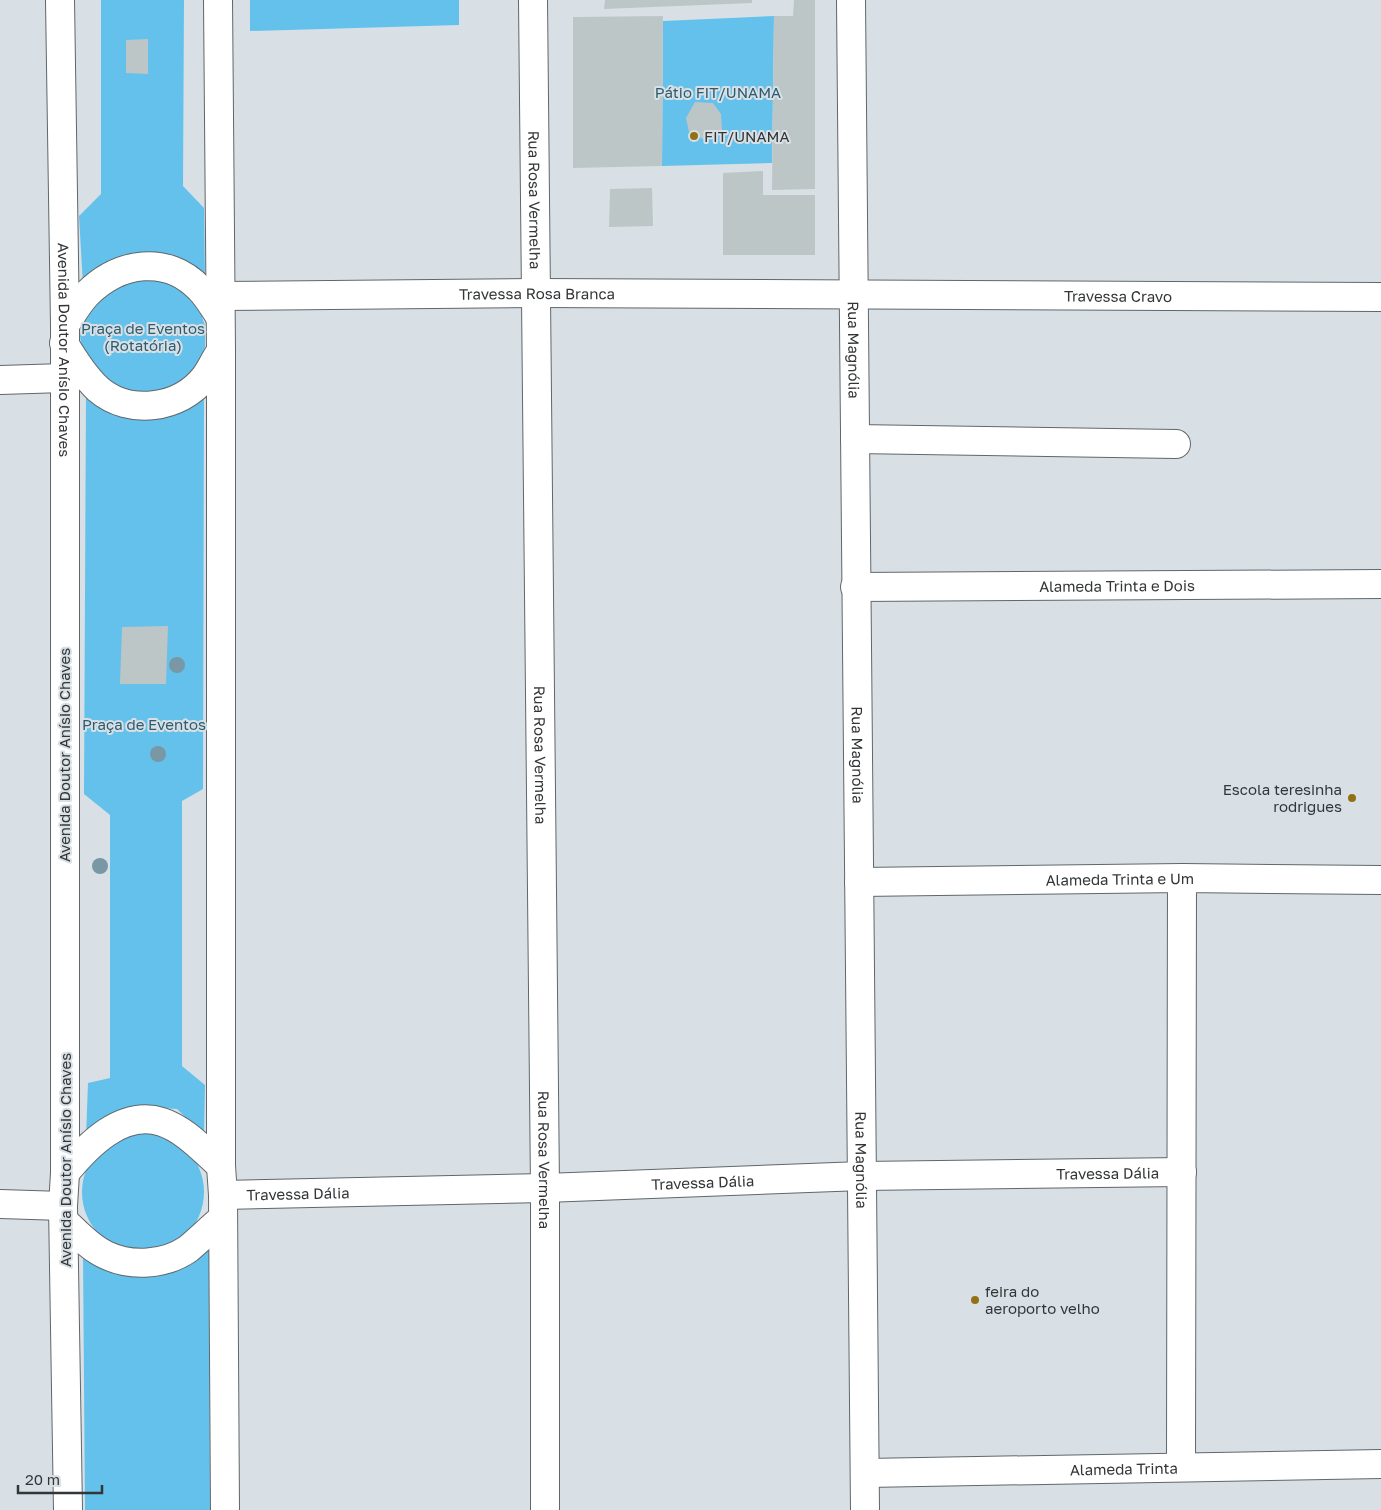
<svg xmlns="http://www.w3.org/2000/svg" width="1381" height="1510" font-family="'Golos Text',sans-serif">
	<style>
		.green { fill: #64c1eb }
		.building { fill: #bcc6c6 }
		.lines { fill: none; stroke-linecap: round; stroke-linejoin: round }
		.street-casing { stroke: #60676b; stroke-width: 30 }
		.secondary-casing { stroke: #60676b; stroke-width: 30 }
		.street { stroke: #fff; stroke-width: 28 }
		.secondary { stroke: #fff; stroke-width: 28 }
		.tree { fill: #7a97a5 }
		.poi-dot { fill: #927016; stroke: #d8e0e5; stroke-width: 2 }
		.labels { text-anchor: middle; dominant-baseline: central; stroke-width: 4; stroke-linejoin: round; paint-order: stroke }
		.park-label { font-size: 15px; fill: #2d5c71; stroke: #d8e0e5 }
		.poi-label { font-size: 15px; fill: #333638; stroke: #d8e0e5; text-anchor: start }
		.street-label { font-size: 15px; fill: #333638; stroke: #d8e0e5 }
	</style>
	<rect width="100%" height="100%" fill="#d8e0e5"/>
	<path class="green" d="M101,0H184L183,186L204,208L205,277L163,256L116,258L83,285L79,216L101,194Z
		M250,0H459V25L250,31Z
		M774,16L772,163L662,166L663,21Z
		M149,274L186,291L199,307L205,326V347L198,367L168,395L127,398L83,357L80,336L84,316L94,298Z
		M204,391L203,789L182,801V1066L205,1085L204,1135L177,1109L143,1107L86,1137L88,1083L110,1078V815L84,794L86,394L118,415L141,420L167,418L184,410Z
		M82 1192a61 61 0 1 1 122 0a61 61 0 1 1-122 0Z
		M209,1249L210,1510H85L83,1255Z"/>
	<path class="building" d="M605,0H752V3L604,9Z
		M794,0H815V189L772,190L774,16H793Z
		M663,16L662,166L573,168V17Z
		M148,39V74L126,73V40Z
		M695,102L713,103L721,114L722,130L705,140L689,132L686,118Z
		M763,171V195H815V255H723V173Z
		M652,188L653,226L609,227L610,189Z
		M168,626L166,684H120L122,627Z"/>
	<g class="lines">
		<defs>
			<g id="street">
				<path id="s1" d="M533,0L545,1188V1510"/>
				<path id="s2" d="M851,0L865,1510"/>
				<path id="s3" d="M219,296L537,293L1381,297"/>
				<path d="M0,380L64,378"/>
				<path d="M855,439L1176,444"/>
				<path id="s4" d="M855,587L1381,584"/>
				<path id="s5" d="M859,882L1182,878L1381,880"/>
				<path id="s6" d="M223,1195L545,1188L862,1176L1182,1172"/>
				<path d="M0,1204L63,1206"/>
				<path d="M1181,1467L1182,878"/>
				<path id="s7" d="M866,1473L1381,1464"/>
			</g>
			<g id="secondary">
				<path id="s8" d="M60,0L65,325V1173L63,1206L68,1510"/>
				<path d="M218,0L221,351V1166L223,1195L225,1510"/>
				<path d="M65,325C72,315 78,303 87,294C119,262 167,254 200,289C208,297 214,308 220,317"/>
				<path d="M64,343C74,360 84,376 98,389C129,416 180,409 205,377C211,369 215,359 221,351"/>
				<path d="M65,1173C87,1146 122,1109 162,1122C184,1129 204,1151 221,1166"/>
				<path d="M64,1221C77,1233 90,1248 106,1255C131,1267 165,1265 188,1249C200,1239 211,1228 223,1218"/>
			</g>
		</defs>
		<use href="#street" class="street-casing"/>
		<use href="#secondary" class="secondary-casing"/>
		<use href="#street" class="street"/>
		<use href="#secondary" class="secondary"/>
	</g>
	<g class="tree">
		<circle cx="177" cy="665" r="8"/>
		<circle cx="158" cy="754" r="8"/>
		<circle cx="100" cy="866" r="8"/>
	</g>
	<g class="poi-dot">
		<circle cx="694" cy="136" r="5"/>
		<circle cx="1352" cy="798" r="5"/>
		<circle cx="975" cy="1300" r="5"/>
	</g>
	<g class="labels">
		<g class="park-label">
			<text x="718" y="92">Pátio FIT/UNAMA</text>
			<text x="143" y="328">Praça de Eventos<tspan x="143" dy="17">(Rotatória)</tspan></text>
			<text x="144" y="724">Praça de Eventos</text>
		</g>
		<g class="poi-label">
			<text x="704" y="136">FIT/UNAMA</text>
			<text x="1342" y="789" text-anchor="end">Escola teresinha<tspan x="1342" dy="17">rodrigues</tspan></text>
			<text x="985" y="1291">feira do<tspan x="985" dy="17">aeroporto velho</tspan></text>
		</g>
		<g class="street-label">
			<text stroke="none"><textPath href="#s1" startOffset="200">Rua Rosa Vermelha</textPath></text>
			<text stroke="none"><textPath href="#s3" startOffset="318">Travessa Rosa Branca</textPath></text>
			<text stroke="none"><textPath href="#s3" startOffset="899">Travessa Cravo</textPath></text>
			<text stroke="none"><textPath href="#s8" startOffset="350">Avenida Doutor Anísio Chaves</textPath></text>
			<text stroke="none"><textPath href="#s2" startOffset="350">Rua Magnólia</textPath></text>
			<text stroke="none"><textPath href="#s4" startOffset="262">Alameda Trinta e Dois</textPath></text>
			<text transform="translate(64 755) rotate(-90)">Avenida Doutor Anísio Chaves</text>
			<text stroke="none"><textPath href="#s1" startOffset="755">Rua Rosa Vermelha</textPath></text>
			<text stroke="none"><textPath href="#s2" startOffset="755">Rua Magnólia</textPath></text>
			<text stroke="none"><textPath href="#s5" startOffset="261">Alameda Trinta e Um</textPath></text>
			<text transform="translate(65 1160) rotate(-90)">Avenida Doutor Anísio Chaves</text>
			<text stroke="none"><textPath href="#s1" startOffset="1160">Rua Rosa Vermelha</textPath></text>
			<text stroke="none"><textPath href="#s2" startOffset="1160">Rua Magnólia</textPath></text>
			<text stroke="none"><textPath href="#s6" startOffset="885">Travessa Dália</textPath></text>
			<text stroke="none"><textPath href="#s6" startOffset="480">Travessa Dália</textPath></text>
			<text stroke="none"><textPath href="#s6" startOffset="75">Travessa Dália</textPath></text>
			<text stroke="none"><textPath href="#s7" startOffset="258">Alameda Trinta</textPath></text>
		</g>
	</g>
	<path d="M18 1485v8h84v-8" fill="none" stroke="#333638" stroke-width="2.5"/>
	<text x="25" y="1485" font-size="15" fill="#333638" stroke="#d8e0e5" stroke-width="4" paint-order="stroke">20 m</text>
</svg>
